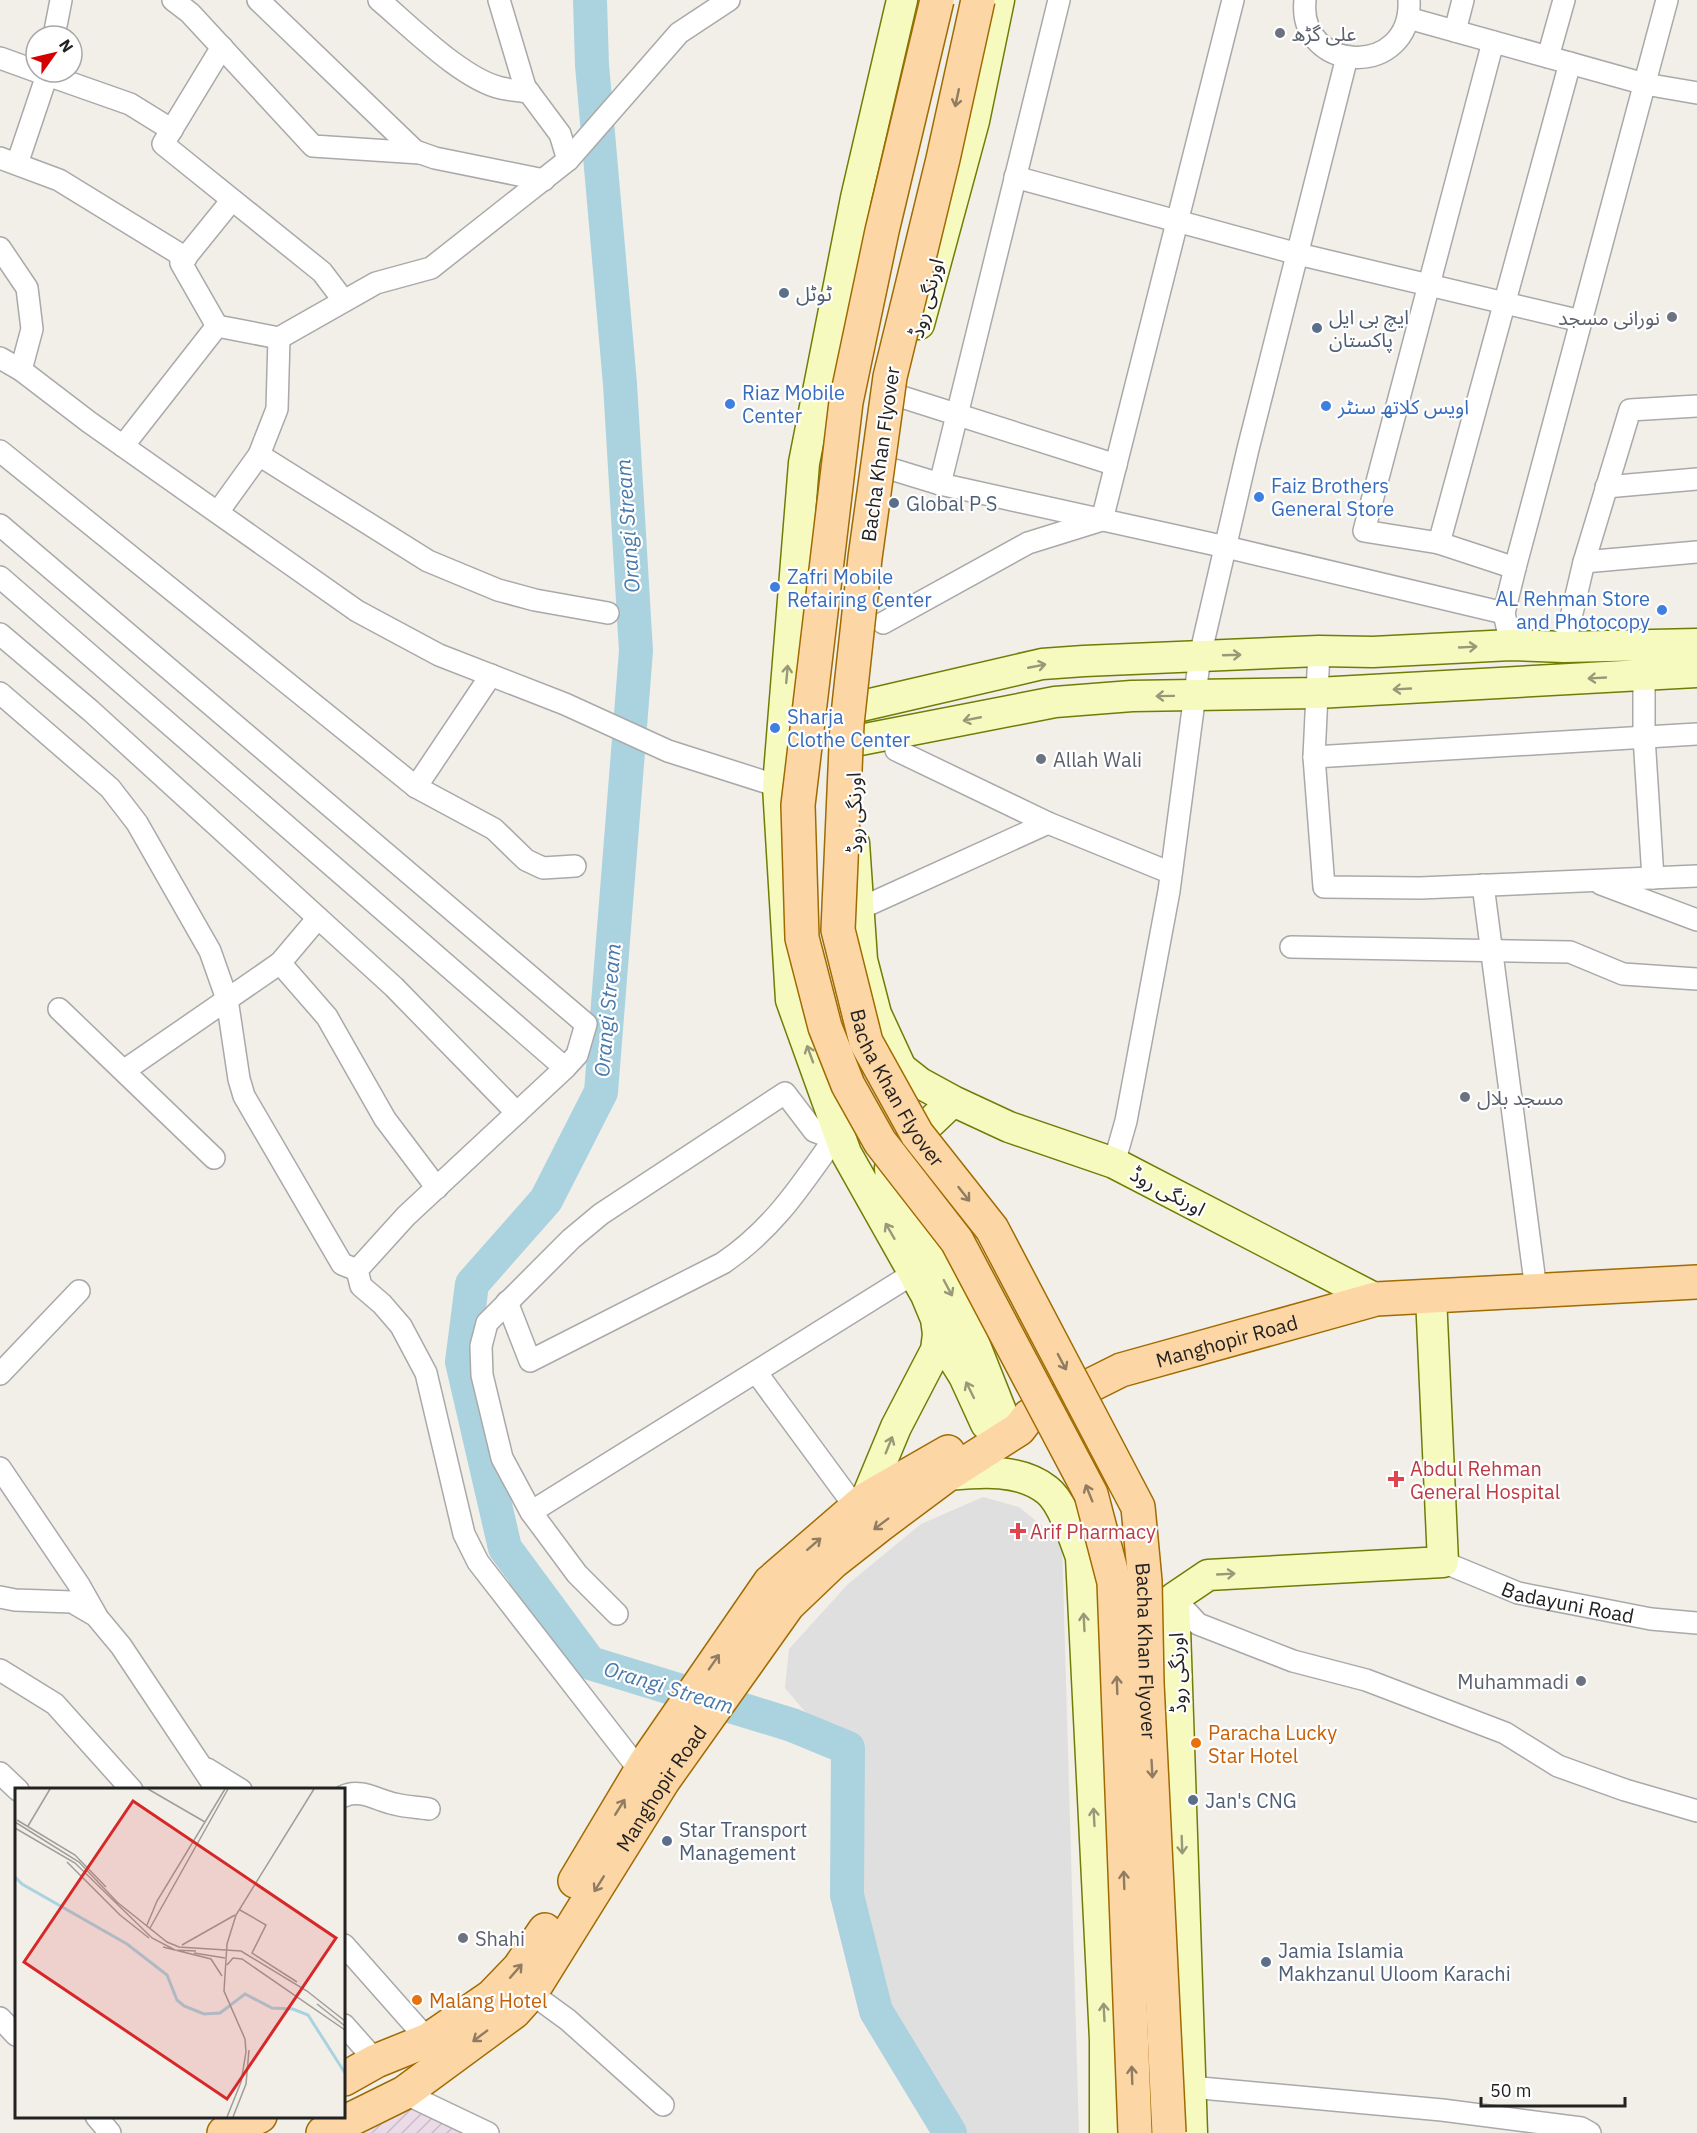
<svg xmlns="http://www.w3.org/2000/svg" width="1697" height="2133" font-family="'IBM Plex Sans','Noto Sans Arabic',sans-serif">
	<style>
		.residential { fill: #e0dfdf }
		.industrial { fill: url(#industrial-furrows) }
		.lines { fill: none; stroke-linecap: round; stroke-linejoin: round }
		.river { stroke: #aad3df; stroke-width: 34 }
		.street-casing { stroke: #a9a9a9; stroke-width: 24 }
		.secondary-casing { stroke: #707d05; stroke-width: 33 }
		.primary-casing { stroke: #a06b00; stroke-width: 36 }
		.street { stroke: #fff; stroke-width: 21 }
		.secondary { stroke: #f7fabf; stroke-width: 30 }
		.primary { stroke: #fcd6a4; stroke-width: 33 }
		.primary-bridge-casing { stroke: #a06b00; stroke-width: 36; stroke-linecap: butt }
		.primary-bridge { stroke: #fcd6a4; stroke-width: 33 }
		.oneway { stroke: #8f7c63 }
		.oneway2 { stroke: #979978 }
		.worship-dot { fill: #6b7280; stroke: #fff; stroke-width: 2 }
		.service-dot { fill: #5c6f8a; stroke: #fff; stroke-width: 2 }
		.shop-dot { fill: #3f7fe0; stroke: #fff; stroke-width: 2 }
		.health-dot { fill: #e0444e; stroke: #fff; stroke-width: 2 }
		.food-dot { fill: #e8710a; stroke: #fff; stroke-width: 2 }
		.labels { text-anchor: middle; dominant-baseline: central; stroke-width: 4.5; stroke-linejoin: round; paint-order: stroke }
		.worship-label { font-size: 20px; fill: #5b616d; stroke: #fff; text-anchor: start }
		.service-label { font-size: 20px; fill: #4e5e75; stroke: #fff; text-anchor: start }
		.street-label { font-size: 20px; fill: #222; stroke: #fff }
		.shop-label { font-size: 20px; fill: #366cbe; stroke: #fff; text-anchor: start }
		.health-label { font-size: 20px; fill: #be3a42; stroke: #fff; text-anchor: start }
		.food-label { font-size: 20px; fill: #c56008; stroke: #fff; text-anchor: start }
		.water-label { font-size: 21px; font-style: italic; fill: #4a7aab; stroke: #fff }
		.inset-river { fill: none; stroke: #aad3df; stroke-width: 3 }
		.inset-road { fill: none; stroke: #9f9d99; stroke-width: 1.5 }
		.view { fill: #d62828; fill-opacity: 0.15; stroke: #d62828; stroke-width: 3 }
		.inset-edge { fill: none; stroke: #222; stroke-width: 3 }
	</style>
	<defs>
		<pattern id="industrial-furrows" width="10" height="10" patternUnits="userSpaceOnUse" patternTransform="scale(1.5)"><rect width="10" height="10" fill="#ebdbe8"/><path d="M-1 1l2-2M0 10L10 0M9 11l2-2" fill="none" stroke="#c9bcc7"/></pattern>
	</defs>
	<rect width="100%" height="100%" fill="#f2efe9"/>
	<path class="residential" d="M983,1497L1019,1507L1062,1542L1079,2133H962L959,2125L901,2057L862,1996L846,1907L836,1817L841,1745L812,1720L785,1688L789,1649L848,1584L921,1524Z"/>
	<path class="industrial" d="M410,2104L470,2133H362Z"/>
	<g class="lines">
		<path class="river" d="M590,0L592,65L620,384L636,651L601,1092L546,1200L472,1284L462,1362L505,1548L590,1663L792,1725L848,1748L847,1895L876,2011L950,2133"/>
		<defs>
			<g id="street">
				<path d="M173,0L190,13L313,146L420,153"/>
				<path d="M258,0L415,151L435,158L544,180"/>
				<path d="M379,0C410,26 462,79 501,88C510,90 520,91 529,92"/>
				<path d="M499,0L525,87L560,134L568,160"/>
				<path d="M1305,0C1297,74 1413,79 1409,0"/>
				<path d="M1408,18L1645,84L1697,93"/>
				<path d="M1455,31L1463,0"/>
				<path d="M54,36L61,0"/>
				<path d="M222,47L163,144L322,272L344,301"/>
				<path d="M1548,57L1564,0"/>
				<path d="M0,58L36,71"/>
				<path d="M39,72L130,104L172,130"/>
				<path d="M0,158L59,180L186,258"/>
				<path d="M17,164L48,72"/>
				<path d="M1015,177L1298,254L1581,321"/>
				<path d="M0,248L27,288L32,329L21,370L89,422L357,611L439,655L565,704L668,751L778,786"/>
				<path d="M217,326L181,263L232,200"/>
				<path d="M0,358L21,370"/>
				<path d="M902,397L1116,465"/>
				<path d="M123,446L217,326L279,338L376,283L431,268L568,160L679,33L729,0"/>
				<path d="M0,451L416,787L494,829L526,860L543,868L575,866"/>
				<path d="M259,455L428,561L498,590L535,600L608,613"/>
				<path d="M891,469L940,484L1059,0"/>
				<path d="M940,484L1226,547L1504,613"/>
				<path d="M1606,487L1697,479"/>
				<path d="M218,512L259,455L277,409L279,338"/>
				<path d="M0,525L586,1024L577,1055L565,1068L406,1216L357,1270L361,1286L382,1304L401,1326L426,1373L464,1534L478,1562L641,1772"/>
				<path d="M1439,543L1364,531L1493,42"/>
				<path d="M1584,562L1697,552"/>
				<path d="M1515,568L1439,543L1570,63"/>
				<path d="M0,577L565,1068"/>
				<path d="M883,623L1028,543L1102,520L1233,0"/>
				<path d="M0,634L91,711L394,987L517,1113"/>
				<path d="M1511,645L1504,613L1515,568L1667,0"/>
				<path d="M1564,647L1584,562L1630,410L1697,406"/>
				<path d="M1319,651L1314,757L1324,887L1420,888L1697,876"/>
				<path d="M1644,663V737L1653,878"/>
				<path d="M0,693L110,788L137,823L210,951L227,999L239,1079L244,1096L342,1264L357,1270"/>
				<path d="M893,736L896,750L1048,823L1171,873"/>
				<path d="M1314,757L1697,734"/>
				<path d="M416,787L491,675"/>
				<path d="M1601,884L1697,920"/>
				<path d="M1483,885L1536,1290"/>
				<path d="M870,904L1048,823"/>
				<path d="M1291,947L1570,952L1623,974L1697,979"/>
				<path d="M280,963L327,1017L385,1119L437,1188"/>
				<path d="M59,1009L214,1158"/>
				<path d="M125,1070L280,963L318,918"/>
				<path d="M1114,1163L1126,1121L1169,891L1200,656L1248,449L1347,57"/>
				<path d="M507,1302L530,1361L723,1263C773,1229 800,1187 834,1139"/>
				<path d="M756,1372L856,1508"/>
				<path d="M0,1374L79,1291"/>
				<path d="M0,1468L79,1585L96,1615"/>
				<path d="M531,1512L914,1273"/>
				<path id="s1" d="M1443,1562L1518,1593L1651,1619L1697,1623"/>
				<path d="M0,1597L15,1600L72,1602L96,1616L121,1646L217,1790"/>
				<path d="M1174,1598L1198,1624L1293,1661L1366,1680L1505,1733L1558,1766L1625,1790L1697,1811"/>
				<path d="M617,1614L577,1574L531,1512L502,1458L482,1375L481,1346L487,1323L571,1239L601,1214L785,1093L814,1131L842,1142"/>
				<path d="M0,1670L55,1704L132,1790"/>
				<path d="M207,1769L241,1790"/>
				<path d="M0,1773L18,1790"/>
				<path d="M344,1796C360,1788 379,1801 395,1804C406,1807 418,1807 429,1809"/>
				<path d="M344,1945L428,2040"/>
				<path d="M531,1993L568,2020L663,2105"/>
				<path d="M0,2018L16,2035"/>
				<path d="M344,2025L376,2061"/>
				<path d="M1190,2087L1442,2110L1581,2128L1590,2133"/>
				<path d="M404,2093L488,2133"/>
				<path d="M96,2116L110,2133"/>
			</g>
			<path id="secondary" d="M919,324L974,121L999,0
				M857,707L1042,664L1084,661L1319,651L1373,652L1511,645L1564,647L1697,644
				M855,741L1055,702L1132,696L1317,693L1697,672
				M854,843L862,960L876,1014L901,1068L920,1083L953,1101L1009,1127L1114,1163L1376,1299
				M953,1101L895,1156L890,1168L891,1180L963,1315L1010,1434
				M938,1334L964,1376L986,1424
				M947,1475C980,1472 1019,1468 1047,1490C1063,1502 1074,1538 1081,1557L1105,2040V2133
				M866,1499L896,1427L936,1350L938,1334L936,1319L926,1295L846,1153L791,1000L778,786L804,463L856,198L902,0
				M1192,2133L1174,1598L1208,1575L1443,1562L1431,1296"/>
			<g id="primary">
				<path d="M575,1881L646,1762L770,1582L866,1499L948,1452"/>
				<path d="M344,2079L376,2061L428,2040L492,1996L519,1968L545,1930"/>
				<path d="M224,2133L260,2116"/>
				<path id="s2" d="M323,2133L404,2093L514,2012L531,1993L663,1781L788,1605L833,1562L880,1525L947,1475L1019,1429L1029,1416L1121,1370L1376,1299L1697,1282"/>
			</g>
		</defs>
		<use href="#street" class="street-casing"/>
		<use href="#secondary" class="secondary-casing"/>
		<use href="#primary" class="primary-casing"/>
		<use href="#street" class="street"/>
		<use href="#secondary" class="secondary"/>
		<use href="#primary" class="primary"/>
		<defs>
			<g id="primary-bridge">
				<path d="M937,0L882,231L846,402L798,805L802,938L825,1027L848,1085L880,1142L957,1241L1091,1494L1114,1582L1135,2133"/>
				<path id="s3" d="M978,0L943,159L890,377L865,558L847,724L838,930L866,1042L917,1134L992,1229L1138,1507L1145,1581L1147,1683L1169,2133"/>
			</g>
		</defs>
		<use href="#primary-bridge" class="primary-bridge-casing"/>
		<use href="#primary-bridge" class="primary-bridge"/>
	</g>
	<defs><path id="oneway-shaft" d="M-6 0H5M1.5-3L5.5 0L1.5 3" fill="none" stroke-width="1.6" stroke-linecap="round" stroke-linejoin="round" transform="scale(1.5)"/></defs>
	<g class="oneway">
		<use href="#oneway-shaft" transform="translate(957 98) rotate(102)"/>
		<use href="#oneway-shaft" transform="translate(964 1194) rotate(52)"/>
		<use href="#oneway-shaft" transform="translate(1062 1362) rotate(62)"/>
		<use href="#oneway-shaft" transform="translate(1089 1493) rotate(-112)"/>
		<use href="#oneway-shaft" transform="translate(881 1524) rotate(143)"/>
		<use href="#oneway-shaft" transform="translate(814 1544) rotate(-41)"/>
		<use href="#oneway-shaft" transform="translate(714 1662) rotate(-55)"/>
		<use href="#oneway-shaft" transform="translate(1117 1685) rotate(-92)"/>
		<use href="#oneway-shaft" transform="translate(1152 1769) rotate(87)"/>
		<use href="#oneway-shaft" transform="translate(620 1807) rotate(-58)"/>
		<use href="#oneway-shaft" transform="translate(1124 1880) rotate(-92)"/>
		<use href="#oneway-shaft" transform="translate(599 1884) rotate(122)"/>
		<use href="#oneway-shaft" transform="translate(516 1971) rotate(-49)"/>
		<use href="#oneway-shaft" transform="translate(480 2036) rotate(143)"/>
		<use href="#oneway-shaft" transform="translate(1132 2075) rotate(-92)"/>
	</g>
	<g class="oneway2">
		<use href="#oneway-shaft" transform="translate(1468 647) rotate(-3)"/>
		<use href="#oneway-shaft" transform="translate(1232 655) rotate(-2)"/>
		<use href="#oneway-shaft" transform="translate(1037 666) rotate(-11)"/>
		<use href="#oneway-shaft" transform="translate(787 674) rotate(-85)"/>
		<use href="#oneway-shaft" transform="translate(1597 678) rotate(177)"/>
		<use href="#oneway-shaft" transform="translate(1402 689) rotate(177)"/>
		<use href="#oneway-shaft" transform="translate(1165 696) rotate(179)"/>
		<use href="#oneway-shaft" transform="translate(972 719) rotate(169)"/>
		<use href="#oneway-shaft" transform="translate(810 1054) rotate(-110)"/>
		<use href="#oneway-shaft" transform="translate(890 1231) rotate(-120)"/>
		<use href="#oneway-shaft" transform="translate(948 1288) rotate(62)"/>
		<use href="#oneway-shaft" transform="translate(970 1390) rotate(-116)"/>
		<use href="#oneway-shaft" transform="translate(889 1445) rotate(-68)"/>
		<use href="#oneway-shaft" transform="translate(1226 1574) rotate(-3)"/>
		<use href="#oneway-shaft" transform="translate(1084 1622) rotate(-93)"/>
		<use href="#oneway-shaft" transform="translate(1094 1817) rotate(-93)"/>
		<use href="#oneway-shaft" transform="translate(1182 1845) rotate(88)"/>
		<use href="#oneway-shaft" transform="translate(1104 2012) rotate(-93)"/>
	</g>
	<g class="worship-dot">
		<circle cx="1280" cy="33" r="6"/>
		<circle cx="1672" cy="317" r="6"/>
		<circle cx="1041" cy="759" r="6"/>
		<circle cx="1465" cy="1097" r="6"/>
		<circle cx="1581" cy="1681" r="6"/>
		<circle cx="463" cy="1938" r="6"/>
	</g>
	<g class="service-dot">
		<circle cx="784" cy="293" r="6"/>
		<circle cx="1317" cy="328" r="6"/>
		<circle cx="894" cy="503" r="6"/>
		<circle cx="1193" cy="1800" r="6"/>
		<circle cx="667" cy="1841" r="6"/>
		<circle cx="1266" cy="1962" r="6"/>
	</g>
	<g class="shop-dot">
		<circle cx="730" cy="404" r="6"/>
		<circle cx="1326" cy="406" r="6"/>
		<circle cx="1259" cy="497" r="6"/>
		<circle cx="775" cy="587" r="6"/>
		<circle cx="1662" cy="610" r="6"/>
		<circle cx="775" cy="728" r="6"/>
	</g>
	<g class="health-dot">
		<path d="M1393 1470h6v6h6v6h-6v6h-6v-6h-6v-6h6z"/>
		<path d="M1015 1522h6v6h6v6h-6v6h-6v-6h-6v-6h6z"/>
	</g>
	<g class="food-dot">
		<circle cx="1196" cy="1743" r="6"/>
		<circle cx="417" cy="2000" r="6"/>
	</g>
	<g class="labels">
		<g class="worship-label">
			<text x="1292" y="33">علی گڑھ</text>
			<text x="1660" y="317" text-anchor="end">نورانی مسجد</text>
			<text x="1053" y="759">Allah Wali</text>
			<text x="1477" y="1097">مسجد بلال</text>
			<text x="1569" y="1681" text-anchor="end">Muhammadi</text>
			<text x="475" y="1938">Shahi</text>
		</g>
		<g class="service-label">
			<text x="796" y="293">ٹوٹل</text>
			<text x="1329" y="316">ایچ بی ایل<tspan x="1329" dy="23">پاکستان</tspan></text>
			<text x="906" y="503">Global P S</text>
			<text x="1205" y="1800">Jan's CNG</text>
			<text x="679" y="1829">Star Transport<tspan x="679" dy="23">Management</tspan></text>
			<text x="1278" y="1950">Jamia Islamia<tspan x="1278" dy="23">Makhzanul Uloom Karachi</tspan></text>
		</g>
		<g class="street-label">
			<text transform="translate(926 298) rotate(-75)">اورنگی روڈ</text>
			<text transform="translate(880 454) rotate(-82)">Bacha Khan Flyover</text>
			<text transform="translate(854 813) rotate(-91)">اورنگی روڈ</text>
			<text stroke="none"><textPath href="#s3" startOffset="1113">Bacha Khan Flyover</textPath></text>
			<text transform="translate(1168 1191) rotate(28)">اورنگی روڈ</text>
			<text stroke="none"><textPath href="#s2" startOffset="1238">Manghopir Road</textPath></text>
			<text stroke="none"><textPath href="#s1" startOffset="132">Badayuni Road</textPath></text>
			<text stroke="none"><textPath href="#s3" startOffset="1743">Bacha Khan Flyover</textPath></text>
			<text transform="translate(1177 1673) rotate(-92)">اورنگی روڈ</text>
			<text stroke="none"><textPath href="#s2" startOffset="495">Manghopir Road</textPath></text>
		</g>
		<g class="shop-label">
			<text x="742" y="392">Riaz Mobile<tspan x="742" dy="23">Center</tspan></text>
			<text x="1338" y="406">اویس کلاتھ سنٹر</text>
			<text x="1271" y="485">Faiz Brothers<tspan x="1271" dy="23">General Store</tspan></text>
			<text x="787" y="576">Zafri Mobile<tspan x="787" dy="23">Refairing Center</tspan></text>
			<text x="1650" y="598" text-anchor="end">AL Rehman Store<tspan x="1650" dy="23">and Photocopy</tspan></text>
			<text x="787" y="716">Sharja<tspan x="787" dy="23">Clothe Center</tspan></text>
		</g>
		<g class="health-label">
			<text x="1410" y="1468">Abdul Rehman<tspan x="1410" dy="23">General Hospital</tspan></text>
			<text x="1030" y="1531">Arif Pharmacy</text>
		</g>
		<g class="food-label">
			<text x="1208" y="1732">Paracha Lucky<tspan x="1208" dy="23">Star Hotel</tspan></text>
			<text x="429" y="2000">Malang Hotel</text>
		</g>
		<g class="water-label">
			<text transform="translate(627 526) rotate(-94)">Orangi Stream</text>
			<text transform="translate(607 1010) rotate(-85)">Orangi Stream</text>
			<text transform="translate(669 1687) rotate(17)">Orangi Stream</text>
		</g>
	</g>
	<g transform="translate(15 1788)">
		<rect width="330" height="330" fill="#f2efe9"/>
		<path class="inset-river" d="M0,89L7,96L112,156L152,187L162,212L169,218L189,226L205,225L230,206L257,220L278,221L293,227L330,285"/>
		<path class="inset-road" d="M133,1L190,34M2,32L60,67L91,99M0,34L64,74L102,114L152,154L164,159L226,163L292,203L330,233M13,38L35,1M0,40L60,75L137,150L160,162L181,163M52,74L105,127L134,150M225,122L251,137L237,165L282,194M132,137L142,113L210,1M135,140L213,1M167,157L220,127M148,159L196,171L207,188M179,165L210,170M212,177L218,170L227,171L330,242M302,216L330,238M212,329L226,294L231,264L230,251L209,203L212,156L221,127L299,1M218,329L231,296L234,262"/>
		<path class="view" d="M118,13L321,150L212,311L9,174Z"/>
		<rect width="330" height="330" class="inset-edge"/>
	</g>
	<g transform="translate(54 54) rotate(56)"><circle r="28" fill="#ffffff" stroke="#a7a7a7" stroke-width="1.5"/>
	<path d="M0-4.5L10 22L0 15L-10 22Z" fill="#d40000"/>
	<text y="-9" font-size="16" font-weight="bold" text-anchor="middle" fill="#222222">N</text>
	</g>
	<path d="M1481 2097v9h144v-9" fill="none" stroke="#222222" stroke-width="3"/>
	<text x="1490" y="2097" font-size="18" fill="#222222" stroke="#ffffff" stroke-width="4.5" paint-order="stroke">50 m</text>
</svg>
